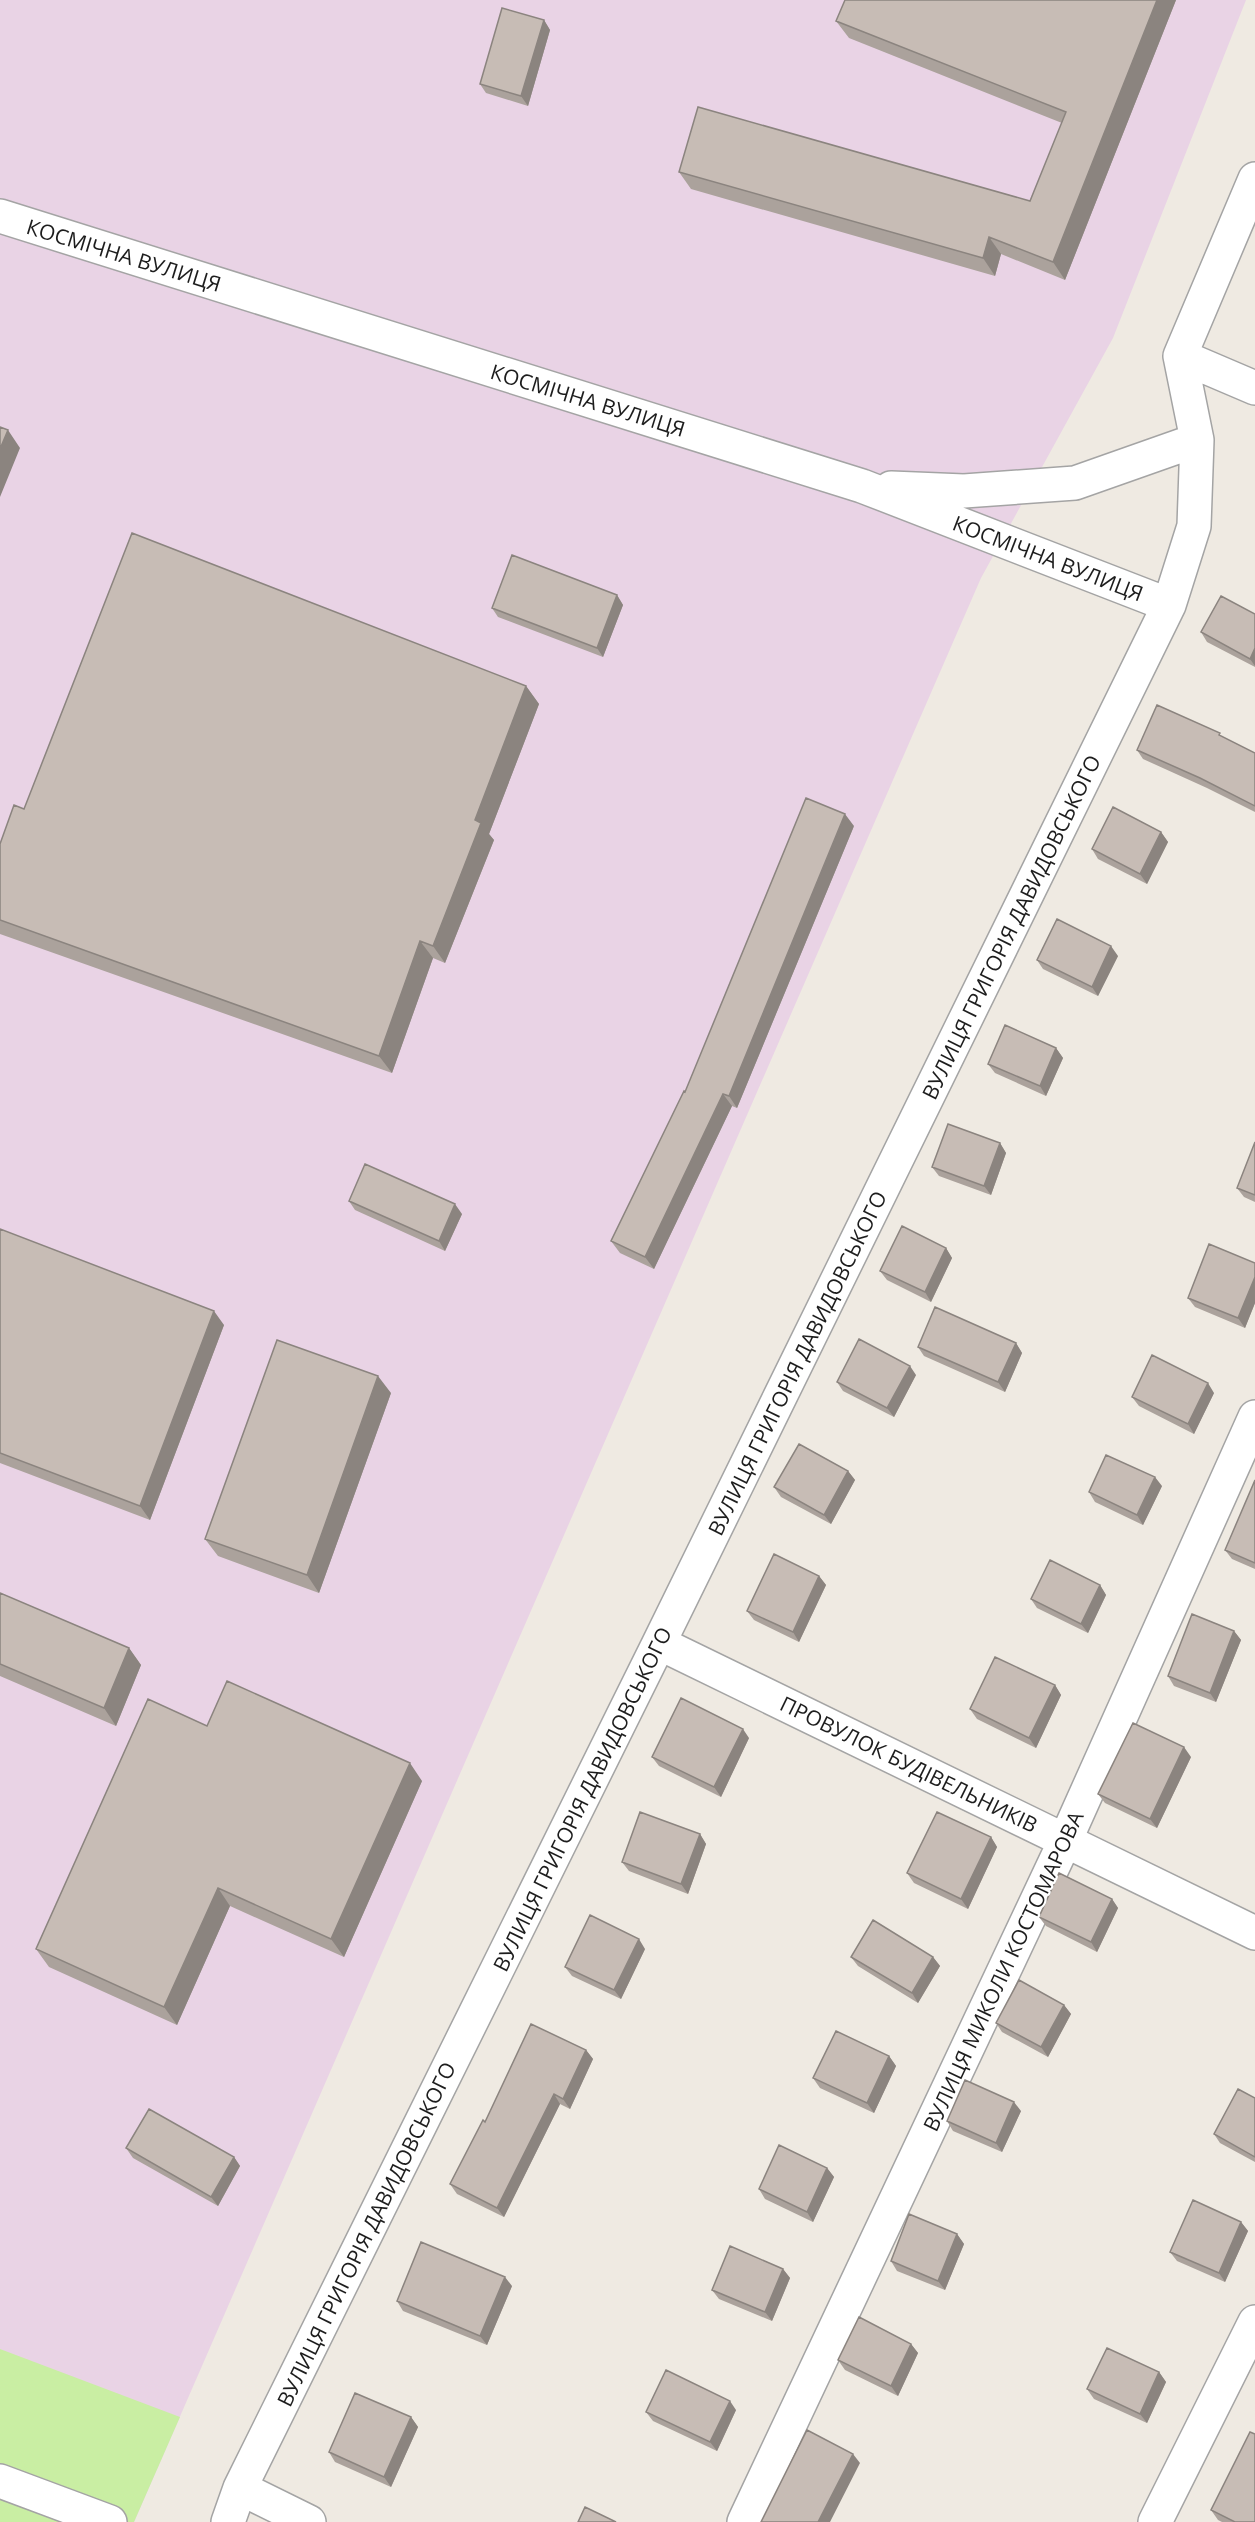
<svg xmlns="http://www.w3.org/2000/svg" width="1255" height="2522" font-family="'Open Sans',sans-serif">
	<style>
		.industrial { fill: #e9d3e5 }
		.grass { fill: #c9eea3 }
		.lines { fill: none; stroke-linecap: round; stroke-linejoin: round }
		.minor-casing { stroke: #a4a4a4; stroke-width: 36 }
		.minor { stroke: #fff; stroke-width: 33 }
		.wall { fill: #aba29c }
		.shaded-wall { fill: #8b847f }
		.building { fill: #c7bcb5; stroke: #8b847f; stroke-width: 1.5 }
		.labels { text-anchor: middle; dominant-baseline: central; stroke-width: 4.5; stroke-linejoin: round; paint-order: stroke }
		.street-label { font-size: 21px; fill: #1d1d1d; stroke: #fff }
	</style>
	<rect width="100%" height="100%" fill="#efeae2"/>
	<path class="industrial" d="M0,0H1246L1113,338L981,578L134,2522H0Z"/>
	<path class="grass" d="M0,2349L180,2417L134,2522H0Z"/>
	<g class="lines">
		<defs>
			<path id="minor" d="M0,216L862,486L1169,605
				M1180,356L1255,388
				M891,488L964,491L1075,483L1197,440
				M659,1643L1255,1933
				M0,2481L110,2522
				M240,2488L309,2522
				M228,2522L240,2488L659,1643L1169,605L1194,526L1197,440L1180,356L1255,179
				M744,2522L1065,1841L1255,1417
				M1155,2522L1255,2322"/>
		</defs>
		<use href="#minor" class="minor-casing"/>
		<use href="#minor" class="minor"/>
	</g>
	<path class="wall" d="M1176,0L1065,280L1001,254L995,276L691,189L679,172L1030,201L1062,123L849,38L836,21Z
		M544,20L550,30L528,106L486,93L480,84Z
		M617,595L623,605L603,657L498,617L492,608Z
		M1255,614V667L1207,642L1201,632Z
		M526,686L539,704L489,834L494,840L445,963L433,958L392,1073L0,934V844L24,809Z
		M1223,737L1255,753V812L1207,788L1143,759L1137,750Z
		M854,826L737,1108L732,1106L654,1269L620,1253L611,1241L685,1092Z
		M1161,832L1168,842L1147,884L1098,859L1092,849Z
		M1118,956L1098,996L1043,969L1037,960Z
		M1056,1048L1063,1058L1046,1096L995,1073L988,1064Z
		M1255,1142V1202L1244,1197L1237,1188Z
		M1000,1143L1006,1153L991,1195L939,1176L932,1167Z
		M349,1201L462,1214L445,1251L355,1210Z
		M0,1229L224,1325L150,1520L0,1463Z
		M946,1248L952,1258L931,1302L887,1280L880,1271Z
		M1255,1263V1303L1245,1328L1195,1307L1188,1298Z
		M1016,1343L1022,1353L1005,1392L924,1356L918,1347Z
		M916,1375L894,1417L843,1391L837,1382Z
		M391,1393L319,1593L218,1556L205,1539Z
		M1214,1393L1194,1434L1139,1406L1132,1397Z
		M848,1471L855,1480L831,1524L781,1497L774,1487Z
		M1255,1480V1569L1232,1559L1225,1550Z
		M1162,1486L1143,1525L1095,1502L1089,1492Z
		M819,1576L826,1585L799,1642L754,1620L747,1611Z
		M1100,1585L1106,1595L1088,1633L1037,1608L1031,1599Z
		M0,1593L129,1648L141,1665L116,1726L0,1676Z
		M1234,1631L1241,1640L1216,1702L1174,1686L1168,1676Z
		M1055,1685L1061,1695L1036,1748L977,1719L970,1709Z
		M207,1726L422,1781L344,1957L230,1906L177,2025L49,1967L36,1949Z
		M749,1738L721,1797L659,1766L652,1757Z
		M1191,1757L1157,1828L1105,1803L1098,1794Z
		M700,1834L706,1844L688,1894L629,1871L622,1862Z
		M991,1837L997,1847L968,1909L914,1883L907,1873Z
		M1112,1899L1118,1908L1097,1952L1046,1926L1039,1917Z
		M645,1949L621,1999L572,1976L565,1967Z
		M851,1957H933L940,1966L918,2003L858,1966Z
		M1064,2005L1071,2014L1048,2057L1002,2032L996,2023Z
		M586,2050L593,2059L570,2109L560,2104L504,2217L457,2194L450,2184L485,2122Z
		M889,2056L896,2066L874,2113L820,2088L813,2078Z
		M1255,2098V2162L1220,2143L1214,2134Z
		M1021,2111L1002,2152L953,2131L947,2121Z
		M126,2148L234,2157L240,2166L218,2206L133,2158Z
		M827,2168L834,2177L813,2222L765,2199L759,2189Z
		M1241,2222L1248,2231L1225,2282L1177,2261L1170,2252Z
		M957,2234L964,2244L945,2290L897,2271L891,2261Z
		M783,2269L790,2278L772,2321L719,2299L712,2290Z
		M512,2286L487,2345L403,2311L397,2301Z
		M911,2344L918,2353L898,2396L845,2370L838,2360Z
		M1159,2372L1166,2382L1147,2423L1094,2399L1087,2389Z
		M736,2410L717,2451L653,2421L646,2412Z
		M411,2417L418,2427L391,2487L335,2462L329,2452Z
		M1211,2510L1255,2522H1222L1218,2520Z"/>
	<path class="shaded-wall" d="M1157,0H1176L1065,280L1053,262Z
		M544,20L550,30L528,106L521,96Z
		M989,237L1001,254L995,276L983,258Z
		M8,430L20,448L0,497V449Z
		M617,595L623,605L603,657L597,648Z
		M1255,648V666L1250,659Z
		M526,686L539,704L489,834L494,840L445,963L433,946L475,820Z
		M845,814L854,826L737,1108L729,1096Z
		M1161,832L1168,842L1147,884L1140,874Z
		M420,941L433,958L392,1073L379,1056Z
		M1111,946L1118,956L1098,996L1092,987Z
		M1056,1048L1063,1058L1046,1096L1040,1086Z
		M723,1094L732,1106L654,1269L645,1257Z
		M1000,1143L1006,1153L991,1195L984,1186Z
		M455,1204L462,1214L445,1251L439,1241Z
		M946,1248L952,1258L931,1302L925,1292Z
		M1255,1277V1303L1245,1328L1238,1318Z
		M214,1311L224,1325L150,1520L140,1506Z
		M1016,1343L1022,1353L1005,1392L998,1382Z
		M910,1366L916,1375L894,1417L887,1408Z
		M378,1376L391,1393L319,1593L307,1575Z
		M1208,1383L1214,1393L1194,1434L1188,1424Z
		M848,1471L855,1480L831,1524L824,1515Z
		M1155,1477L1162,1486L1143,1525L1137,1515Z
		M819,1576L826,1585L799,1642L793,1632Z
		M1100,1585L1106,1595L1088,1633L1081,1624Z
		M1234,1631L1241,1640L1216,1702L1210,1693Z
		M129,1648L141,1665L116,1726L104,1708Z
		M1055,1685L1061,1695L1036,1748L1029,1738Z
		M743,1729L749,1738L721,1797L714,1787Z
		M1184,1747L1191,1757L1157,1828L1150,1819Z
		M410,1763L422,1781L344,1957L331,1939Z
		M700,1834L706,1844L688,1894L681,1884Z
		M991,1837L997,1847L968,1909L961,1899Z
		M218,1888L230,1906L177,2025L164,2007Z
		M1112,1899L1118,1908L1097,1952L1091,1942Z
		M639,1939L645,1949L621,1999L614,1990Z
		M933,1957L940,1966L918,2003L912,1993Z
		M1064,2005L1071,2014L1048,2057L1041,2047Z
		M586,2050L593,2059L570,2109L563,2099Z
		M889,2056L896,2066L874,2113L867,2103Z
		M554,2094L560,2104L504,2217L497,2208Z
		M1014,2102L1021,2111L1002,2152L996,2143Z
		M234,2157L240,2166L218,2206L211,2197Z
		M827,2168L834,2177L813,2222L807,2212Z
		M1241,2222L1248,2231L1225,2282L1219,2273Z
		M957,2234L964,2244L945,2290L938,2281Z
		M783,2269L790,2278L772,2321L765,2312Z
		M505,2277L512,2286L487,2345L480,2336Z
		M911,2344L918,2353L898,2396L891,2386Z
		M1159,2372L1166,2382L1147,2423L1140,2414Z
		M730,2401L736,2410L717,2451L710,2442Z
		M411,2417L418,2427L391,2487L384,2477Z
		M853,2454L860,2463L830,2522H818Z"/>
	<path class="building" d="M845,0H1157L1053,262L989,237L983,258L679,172L698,107L1030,201L1066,112L836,21Z
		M502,8L544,20L521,96L480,84Z
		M0,427L8,430L0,449Z
		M132,533L526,686L475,820L481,823L433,946L420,941L379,1056L0,920V844L14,805L24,809Z
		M512,555L617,595L597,648L492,608Z
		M1221,596L1255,614V648L1250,659L1201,632Z
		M1157,705L1220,733L1219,735L1255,753V806L1200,778L1137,750Z
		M806,798L845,814L729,1096L723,1094L645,1257L611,1241L684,1091L685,1092Z
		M1113,807L1161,832L1140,874L1092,849Z
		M1057,919L1111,946L1092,987L1037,960Z
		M1005,1025L1056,1048L1040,1086L988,1064Z
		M948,1124L1000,1143L984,1186L932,1167Z
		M1255,1142V1195L1237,1188Z
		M365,1164L455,1204L439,1241L349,1201Z
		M902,1226L946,1248L925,1292L880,1271Z
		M0,1229L214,1311L140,1506L0,1453Z
		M1209,1244L1255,1263V1277L1238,1318L1188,1298Z
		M935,1307L1016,1343L998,1382L918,1347Z
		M859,1339L910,1366L887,1408L837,1382Z
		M277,1340L378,1376L307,1575L205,1539Z
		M1152,1355L1208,1383L1188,1424L1132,1397Z
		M799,1444L848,1471L824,1515L774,1487Z
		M1106,1455L1155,1477L1137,1515L1089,1492Z
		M1255,1480V1563L1225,1550Z
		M774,1554L819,1576L793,1632L747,1611Z
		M1050,1560L1100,1585L1081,1624L1031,1599Z
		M0,1593L129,1648L104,1708L0,1664Z
		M1192,1614L1234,1631L1210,1693L1168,1676Z
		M995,1657L1055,1685L1029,1738L970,1709Z
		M227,1681L410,1763L331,1939L218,1888L164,2007L36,1949L148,1699L207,1726Z
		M681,1698L743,1729L714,1787L652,1757Z
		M1133,1723L1184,1747L1150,1819L1098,1794Z
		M640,1812L700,1834L681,1884L622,1862Z
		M937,1812L991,1837L961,1899L907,1873Z
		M1059,1873L1112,1899L1091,1942L1039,1917Z
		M590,1915L639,1939L614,1990L565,1967Z
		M873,1920L933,1957L912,1993L851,1957Z
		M1019,1980L1064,2005L1041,2047L996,2023Z
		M531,2024L586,2050L563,2099L554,2094L497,2208L450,2184L483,2120L485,2122Z
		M836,2031L889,2056L867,2103L813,2078Z
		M965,2080L1014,2102L996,2143L947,2121Z
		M1238,2089L1255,2098V2157L1214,2134Z
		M149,2109L234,2157L211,2197L126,2148Z
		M779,2145L827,2168L807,2212L759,2189Z
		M1193,2200L1241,2222L1219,2273L1170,2252Z
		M909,2214L957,2234L938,2281L891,2261Z
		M421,2242L505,2277L480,2336L397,2301Z
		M730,2246L783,2269L765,2312L712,2290Z
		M859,2317L911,2344L891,2386L838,2360Z
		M1107,2348L1159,2372L1140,2414L1087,2389Z
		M666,2370L730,2401L710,2442L646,2412Z
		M355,2393L411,2417L384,2477L329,2452Z
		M807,2430L853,2454L818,2522H761Z
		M1250,2432L1255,2434V2522H1235L1211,2510Z
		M585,2507L616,2522H578Z"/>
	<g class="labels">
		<g class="street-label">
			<text transform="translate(124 255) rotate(17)">КОСМІЧНА ВУЛИЦЯ</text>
			<text transform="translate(588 400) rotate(17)">КОСМІЧНА ВУЛИЦЯ</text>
			<text transform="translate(1048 558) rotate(21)">КОСМІЧНА ВУЛИЦЯ</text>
			<text transform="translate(1011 927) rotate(-64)">ВУЛИЦЯ ГРИГОРІЯ ДАВИДОВСЬКОГО</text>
			<text transform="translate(797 1363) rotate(-64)">ВУЛИЦЯ ГРИГОРІЯ ДАВИДОВСЬКОГО</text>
			<text transform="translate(909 1764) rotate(26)">ПРОВУЛОК БУДІВЕЛЬНИКІВ</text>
			<text transform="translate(582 1799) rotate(-64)">ВУЛИЦЯ ГРИГОРІЯ ДАВИДОВСЬКОГО</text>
			<text transform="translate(1003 1971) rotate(-65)">ВУЛИЦЯ МИКОЛИ КОСТОМАРОВА</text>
			<text transform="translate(366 2234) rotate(-64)">ВУЛИЦЯ ГРИГОРІЯ ДАВИДОВСЬКОГО</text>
		</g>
	</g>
</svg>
